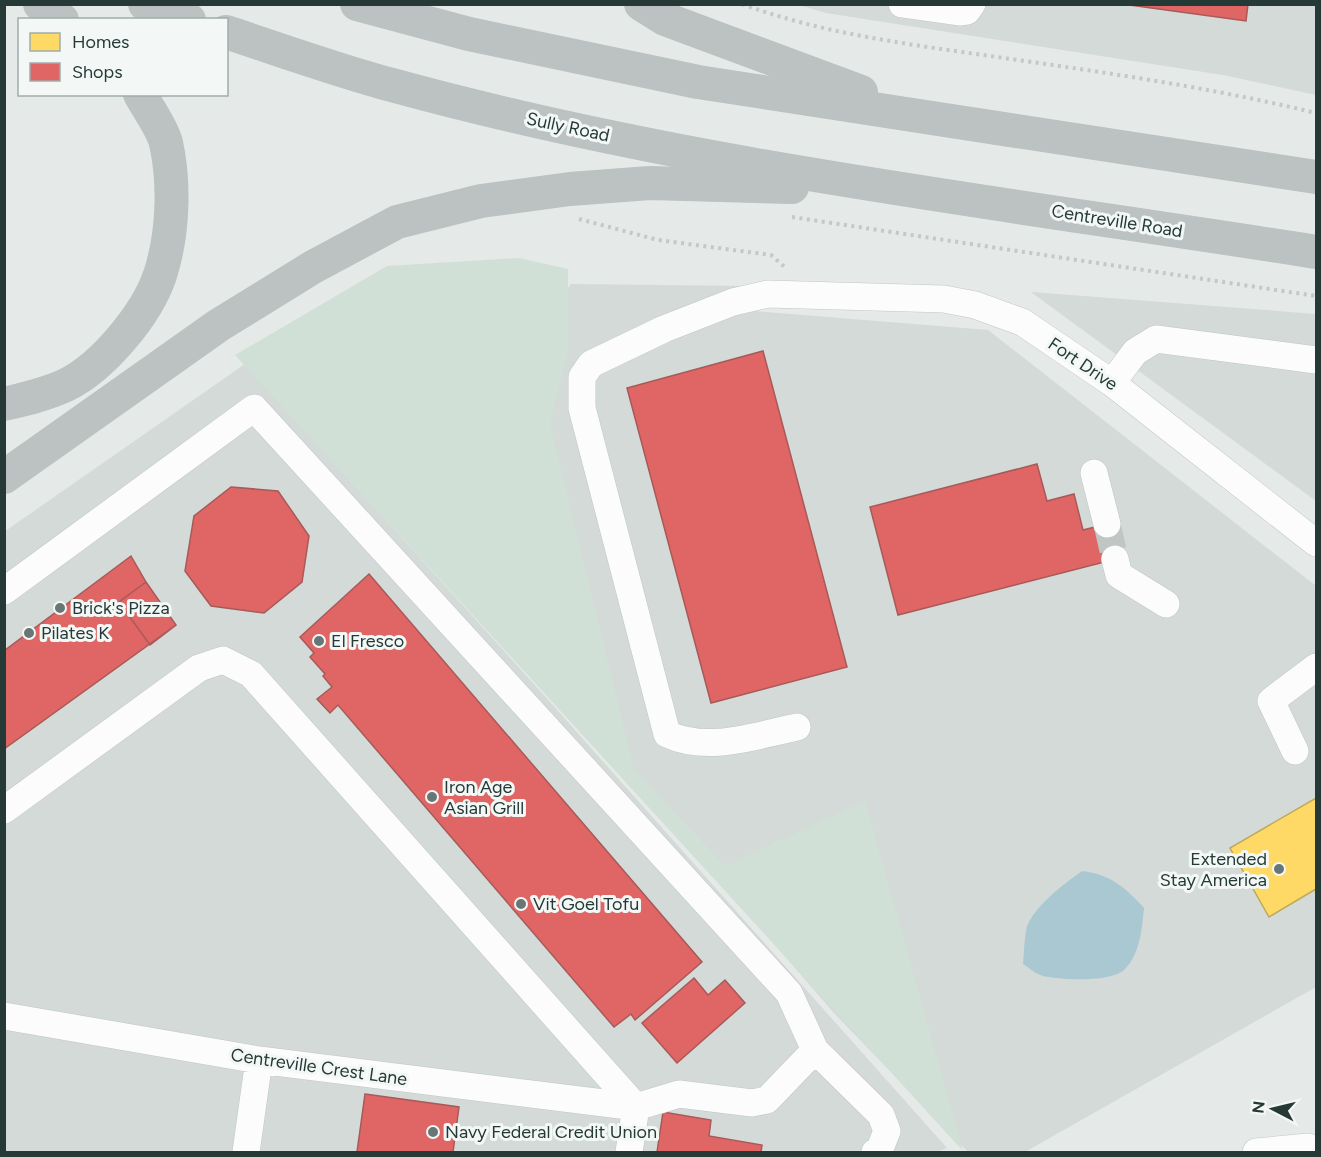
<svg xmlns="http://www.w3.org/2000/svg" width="1321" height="1157" font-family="Figtree,sans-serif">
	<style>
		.built { fill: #d3dad7 }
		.green { fill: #d0e0d6 }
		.water { fill: #aac8d2 }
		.homes { fill: #ffd966; stroke: #bea958; stroke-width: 1.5 }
		.shops { fill: #e06666; stroke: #a85958; stroke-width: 1.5 }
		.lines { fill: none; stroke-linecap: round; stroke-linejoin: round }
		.minor-tunnel { stroke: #bfc6c4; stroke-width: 27; stroke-dasharray: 27 14; stroke-linecap: butt }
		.minor-casing { stroke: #c2c6c4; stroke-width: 28 }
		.highway-casing { stroke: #bdc4c3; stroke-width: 34 }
		.path { stroke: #c2c9c7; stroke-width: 4; stroke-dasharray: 3 4.5; stroke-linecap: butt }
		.minor { stroke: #fbfcfb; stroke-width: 27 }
		.highway { stroke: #bbc2c1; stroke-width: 33 }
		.poi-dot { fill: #687775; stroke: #f3f8f6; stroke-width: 2 }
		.labels { text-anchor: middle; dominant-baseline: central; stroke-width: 6; stroke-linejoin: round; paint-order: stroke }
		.street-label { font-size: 18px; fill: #253a37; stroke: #f3f8f6 }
		.poi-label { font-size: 18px; fill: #253a37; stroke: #f3f8f6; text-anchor: start }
	</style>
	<rect width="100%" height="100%" fill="#e5e9e7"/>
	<path class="built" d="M799,5H1316V95L1223,75L826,13Z
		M571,284L746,286L754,311L988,330L1316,586V987L1025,1152H968L834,1013L400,512Z
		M1031,292L1316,314V501Z
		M245,364L534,684L947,1148L937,1152H5L4,532Z"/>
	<path class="green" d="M519,258L568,269V351L550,424L634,769L725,866L865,801L963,1151L235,355L387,266Z"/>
	<path class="water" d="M1082,871C1110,874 1126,888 1144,908C1142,928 1140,954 1125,969C1111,983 1061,980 1043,976C1036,974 1029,968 1023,964C1024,953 1024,942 1026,931C1029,910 1065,883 1082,871Z"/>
	<path class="homes" d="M1316,798V889L1269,917L1230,848Z"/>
	<path class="shops" d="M1122,4H1248L1246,21Z
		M763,351L847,667L711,703L627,388Z
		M1037,464L1047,501L1074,494L1083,530L1111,523L1120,558L898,615L870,507Z
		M231,487L278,491L309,536L302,582L264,613L211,606L185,571L194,516Z
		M131,556L146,582L176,625L4,749V651Z
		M369,574L702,962L635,1020L631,1014L614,1027L338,705L330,713L317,699L332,687L323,676L325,674L310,657L314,653L300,637Z
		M146,582L176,625L150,645L119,602Z
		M694,978L708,995L725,980L745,1003L677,1063L642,1023Z
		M365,1094L459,1107L453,1152H357Z
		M663,1112L711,1120L709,1136L762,1145L761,1152H657Z"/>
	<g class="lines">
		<path class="minor-tunnel" d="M1107,524L1115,559"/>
		<defs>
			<path id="minor" d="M902,4L959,12L967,11L972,4
				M1112,383L1135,352L1156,339L1316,360
				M1094,473L1107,524
				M1115,559L1119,575L1166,604
				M4,591L254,408L789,993L815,1050L881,1115L887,1131L879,1151L875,1152
				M797,727C754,736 708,753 667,734L582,408V377L591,364L664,329L733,302L768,294L944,299L975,305L1022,322L1112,383L1316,543
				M1295,751L1271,701L1316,667
				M4,810L199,668L223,660L251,674L636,1107
				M4,1016L259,1060L636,1107L679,1094L752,1103L767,1100L815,1050
				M246,1152L259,1060
				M629,1152L636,1107
				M1256,1152L1308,1147L1316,1149"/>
			<path id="highway" d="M40,4L62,20
				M145,4L189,20
				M357,4L469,34L698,82L1316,177
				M641,4L665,19L861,92
				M226,32C281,50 336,70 392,85C694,168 1008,203 1316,252
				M4,404C25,399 47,394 66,385C103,367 147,314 160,275C173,235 175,184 166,143C162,127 148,109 140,94
				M4,477L219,325L313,267L397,222L481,201L570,189L650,183L792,187"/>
		</defs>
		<use href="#minor" class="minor-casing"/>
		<use href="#highway" class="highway-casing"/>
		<path class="path" d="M742,4C826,35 915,45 1004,58C1109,73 1213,88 1316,113
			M792,217L1316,296
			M579,219L658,240L771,255L787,269"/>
		<use href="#minor" class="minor"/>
		<use href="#highway" class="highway"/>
	</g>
	<g class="poi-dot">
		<circle cx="60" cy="608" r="6"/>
		<circle cx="29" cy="633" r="6"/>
		<circle cx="319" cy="641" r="6"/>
		<circle cx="432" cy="797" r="6"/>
		<circle cx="1279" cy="869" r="6"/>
		<circle cx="521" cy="904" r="6"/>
		<circle cx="433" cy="1132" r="6"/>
	</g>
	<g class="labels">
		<g class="street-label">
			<text transform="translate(568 127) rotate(12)">Sully Road</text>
			<text transform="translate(1117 221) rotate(9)">Centreville Road</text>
			<text transform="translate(1083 364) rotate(34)">Fort Drive</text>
			<text transform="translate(319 1067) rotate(8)">Centreville Crest Lane</text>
		</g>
		<g class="poi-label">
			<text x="72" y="608">Brick's Pizza</text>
			<text x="41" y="633">Pilates K</text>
			<text x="331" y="641">El Fresco</text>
			<text x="444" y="787">Iron Age<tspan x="444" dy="21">Asian Grill</tspan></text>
			<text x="1267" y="859" text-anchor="end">Extended<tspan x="1267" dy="21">Stay America</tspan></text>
			<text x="533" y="904">Vit Goel Tofu</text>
			<text x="445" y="1132">Navy Federal Credit Union</text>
		</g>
	</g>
	<rect width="1321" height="1157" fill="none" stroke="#253a37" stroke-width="12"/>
	<rect x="18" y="18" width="210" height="78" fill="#f3f8f6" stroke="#a1acaa" stroke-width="1.5"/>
	<rect x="30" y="33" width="30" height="18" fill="#ffd966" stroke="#a1acaa" stroke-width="1.5"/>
	<text x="72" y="48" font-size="18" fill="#253a37">Homes</text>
	<rect x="30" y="63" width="30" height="18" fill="#e06666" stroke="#a1acaa" stroke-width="1.5"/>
	<text x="72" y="78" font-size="18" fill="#253a37">Shops</text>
	<g transform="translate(1273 1109) rotate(277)" stroke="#f3f8f6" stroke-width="4.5" paint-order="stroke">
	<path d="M0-4.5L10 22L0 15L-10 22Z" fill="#253a37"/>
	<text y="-9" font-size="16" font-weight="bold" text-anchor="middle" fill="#253a37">N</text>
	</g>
</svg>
